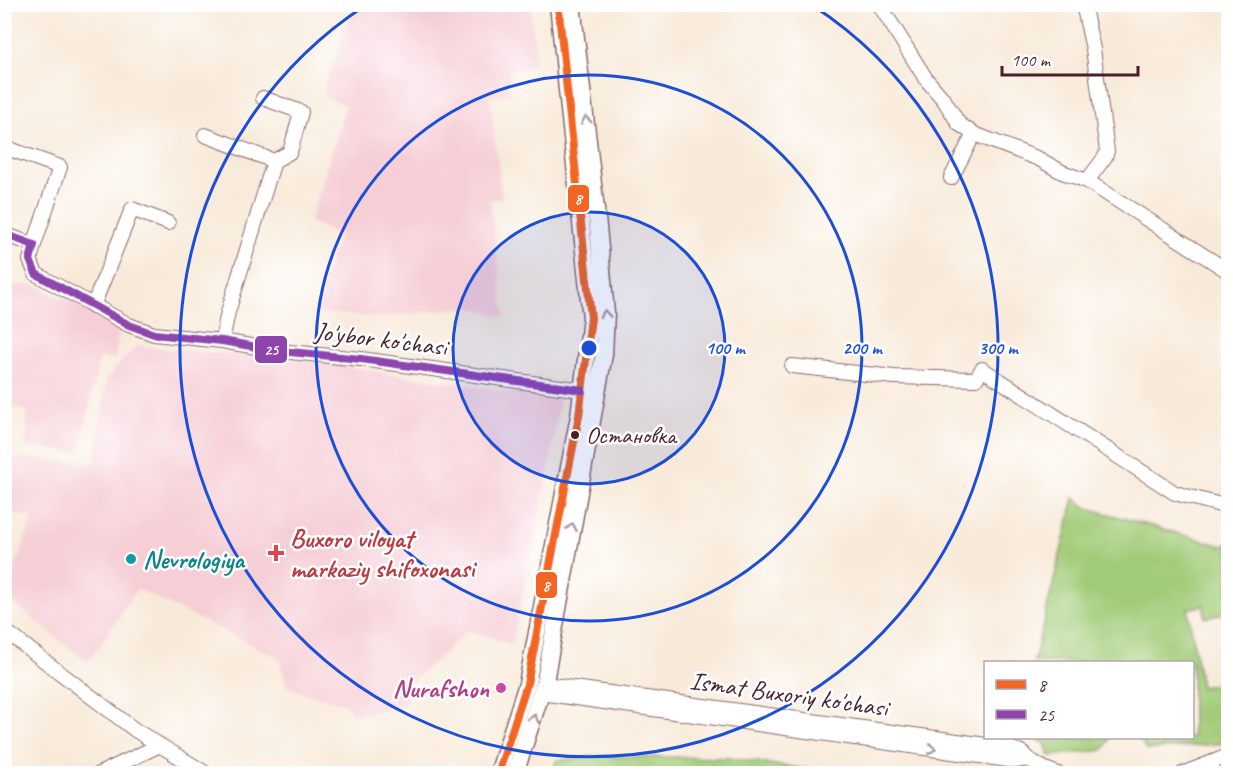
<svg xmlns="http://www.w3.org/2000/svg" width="1233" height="778" font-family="Caveat,sans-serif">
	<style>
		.built { fill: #f6cfd6 }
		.green { fill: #a1cb77; stroke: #767551; stroke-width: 1.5 }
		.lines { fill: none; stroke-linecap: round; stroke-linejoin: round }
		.minor-casing { stroke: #876668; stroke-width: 16 }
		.major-casing { stroke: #876668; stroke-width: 19 }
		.minor { stroke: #fff; stroke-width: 14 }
		.major { stroke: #fff; stroke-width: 16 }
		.bus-1-casing { stroke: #fff; stroke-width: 12 }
		.bus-2-casing { stroke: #fff; stroke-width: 12 }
		.bus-1 { stroke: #f26522; stroke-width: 8 }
		.bus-2 { stroke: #8e44ad; stroke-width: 8 }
		.oneway { stroke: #ae9aa0 }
		.ring { fill: none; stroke: #1d4ed8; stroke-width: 3 }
		.bus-dot { fill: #4a1f2b; stroke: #fff; stroke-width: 2 }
		.health-dot { fill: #e0444e; stroke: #fff; stroke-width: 2 }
		.culture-dot { fill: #0f9aa8; stroke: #fff; stroke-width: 2 }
		.hotel-dot { fill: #d1479c; stroke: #fff; stroke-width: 2 }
		.labels { text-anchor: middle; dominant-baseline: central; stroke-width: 5; stroke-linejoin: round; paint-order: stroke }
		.bus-label { font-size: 24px; fill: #4a1f2b; stroke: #fff; text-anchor: start }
		.street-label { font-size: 26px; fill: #4a1f2b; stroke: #fff }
		.health-label { font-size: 26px; font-weight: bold; fill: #be3a42; stroke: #fff; text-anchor: start }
		.culture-label { font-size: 26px; font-weight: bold; fill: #0d838f; stroke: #fff; text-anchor: start }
		.hotel-label { font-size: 26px; font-weight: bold; fill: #b23c85; stroke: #fff; text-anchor: end }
		.centre { fill: #1d4ed8; stroke: #fff; stroke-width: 3 }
		.ring-label { font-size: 18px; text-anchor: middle; font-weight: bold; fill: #1d4ed8; stroke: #fff; stroke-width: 5; stroke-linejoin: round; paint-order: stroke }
		.line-badge { stroke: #fff; stroke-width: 2 }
		.badge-label { font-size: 16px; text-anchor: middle; font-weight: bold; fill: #fff }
	</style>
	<rect width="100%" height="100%" fill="#fff"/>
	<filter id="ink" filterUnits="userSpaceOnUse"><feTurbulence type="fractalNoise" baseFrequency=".0167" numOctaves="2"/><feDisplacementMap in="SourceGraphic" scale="12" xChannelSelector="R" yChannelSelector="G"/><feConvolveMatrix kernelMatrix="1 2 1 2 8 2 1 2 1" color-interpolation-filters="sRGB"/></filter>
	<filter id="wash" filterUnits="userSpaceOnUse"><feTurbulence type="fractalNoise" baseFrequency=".008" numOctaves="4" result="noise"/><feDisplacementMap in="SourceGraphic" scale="24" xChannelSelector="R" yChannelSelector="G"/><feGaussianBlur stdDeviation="1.35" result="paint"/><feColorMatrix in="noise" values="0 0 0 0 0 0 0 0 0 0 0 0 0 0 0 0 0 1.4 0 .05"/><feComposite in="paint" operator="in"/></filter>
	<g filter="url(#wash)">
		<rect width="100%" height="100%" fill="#f8ead9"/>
		<path class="built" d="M355,5H530L536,56L532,67L509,70L510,94L490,97L502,198L490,200L505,318L470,307L380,317L313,313L339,235L310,222L346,105L324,97L326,88L324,87Z
			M5,285H34L120,325L115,359L100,358L79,453L25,446L28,411L5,406Z
			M136,346L304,360L560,399L547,479L512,645L468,630L406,687V705L354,716L346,704L303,693L287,686L279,658L137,589L88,663L5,596L33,517L5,513L8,457L95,463L106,379Z"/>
		<path class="green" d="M1074,498L1087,508L1222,546L1228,544V612L1205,618L1204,605L1188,609L1201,687L1228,683V743L1146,750L1140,738H1192V662H1034Z
			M1027,738H1110L1103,750L1049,756L1045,743Z
			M591,756L728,758L833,773H552L556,761Z"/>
	</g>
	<g filter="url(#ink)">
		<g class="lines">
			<defs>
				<path id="minor" d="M879,4L926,79L944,100L959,124L974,134L1039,159L1062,172L1087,181L1228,271
					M1083,4L1093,49L1107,151L1105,157L1087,181
					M205,135L274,161
					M4,147L60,167L34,245
					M951,178L974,134
					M4,234L34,245L30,260L36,274L129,325L154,334L222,341L280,351L361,359L582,390
					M93,306L132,209L168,223
					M222,341L228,312L274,161L290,152L301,112L263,98
					M792,366L894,377L976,379L982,369L1175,493L1228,507
					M4,630L135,730L207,774
					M541,693L1015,761L1028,759L1021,752L1008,748L545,684V681
					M1028,759L1045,769L1058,774
					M4,772L7,774
					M99,774L160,745
					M1182,774L1228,756"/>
				<path id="major" d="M498,774L527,684L579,416L591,318L558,4
					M515,774L545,681L604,354L606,313L598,227L572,4"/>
			</defs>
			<use href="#minor" class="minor-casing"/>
			<use href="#major" class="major-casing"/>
			<use href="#minor" class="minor"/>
			<use href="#major" class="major"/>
			<defs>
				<path id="bus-1" d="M498,774L527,684L579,416L591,318L558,4"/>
				<path id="bus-2" d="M4,234L34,245L30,260L36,274L129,325L154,334L222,341L280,351L361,359L582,390"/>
			</defs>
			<use href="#bus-1" class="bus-1-casing"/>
			<use href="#bus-2" class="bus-2-casing"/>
			<use href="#bus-1" class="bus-1"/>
			<use href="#bus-2" class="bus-2"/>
		</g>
		<defs><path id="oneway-chevron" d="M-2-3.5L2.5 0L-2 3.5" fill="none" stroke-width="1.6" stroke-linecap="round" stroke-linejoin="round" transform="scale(1.5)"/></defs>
		<g class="oneway">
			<use href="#oneway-chevron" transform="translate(586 120) rotate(-97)"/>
			<use href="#oneway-chevron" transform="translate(605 314) rotate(-93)"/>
			<use href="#oneway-chevron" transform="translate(572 527) rotate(-79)"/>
			<use href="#oneway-chevron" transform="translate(534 718) rotate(-73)"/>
			<use href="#oneway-chevron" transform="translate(932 749) rotate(8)"/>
		</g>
	</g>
	<circle cx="589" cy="348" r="136" fill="#1d4ed8" fill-opacity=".12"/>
	<g class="ring">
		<circle cx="589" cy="348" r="136"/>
		<circle cx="589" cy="348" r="273"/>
		<path d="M812 5A409 409 0 1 1 366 5"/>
	</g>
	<circle class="bus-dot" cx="575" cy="435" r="5"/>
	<path class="health-dot" d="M273 544h6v6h6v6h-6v6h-6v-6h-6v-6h6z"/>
	<circle class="culture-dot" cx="131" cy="559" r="6"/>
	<circle class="hotel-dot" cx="501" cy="688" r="6"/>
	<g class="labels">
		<g class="bus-label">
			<text x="586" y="435">Остановка</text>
		</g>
		<g class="street-label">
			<text transform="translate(381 339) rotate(7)">Jo'ybor ko'chasi</text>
			<text transform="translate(789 694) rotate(8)">Ismat Buxoriy ko'chasi</text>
		</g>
		<g class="health-label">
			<text x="290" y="538">Buxoro viloyat<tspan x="290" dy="30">markaziy shifoxonasi</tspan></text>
		</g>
		<g class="culture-label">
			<text x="143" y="559">Nevrologiya</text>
		</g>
		<g class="hotel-label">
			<text x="489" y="688">Nurafshon</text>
		</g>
	</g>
	<circle cx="589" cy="348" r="9" class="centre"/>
	<g class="ring-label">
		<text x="725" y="354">100 m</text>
		<text x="862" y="354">200 m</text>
		<text x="998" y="354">300 m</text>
	</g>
	<g class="line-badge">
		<rect x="567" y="184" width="23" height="29" rx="6" fill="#f26522"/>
		<rect x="254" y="335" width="34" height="29" rx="6" fill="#8e44ad"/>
		<rect x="535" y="571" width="23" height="28" rx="6" fill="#f26522"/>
	</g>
	<g class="badge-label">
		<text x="578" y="204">8</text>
		<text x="271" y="355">25</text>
		<text x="546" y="591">8</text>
	</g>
	<rect width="1233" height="778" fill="none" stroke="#fff" stroke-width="24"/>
	<rect x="984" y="661" width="210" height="78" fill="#ffffff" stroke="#b7a5aa" stroke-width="1.5"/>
	<rect x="996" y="680" width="30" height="9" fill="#f26522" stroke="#b7a5aa" stroke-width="1.5"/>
	<text x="1038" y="691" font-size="18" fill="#4a1f2b">8</text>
	<rect x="996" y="710" width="30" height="9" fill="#8e44ad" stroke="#b7a5aa" stroke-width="1.5"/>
	<text x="1038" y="721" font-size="18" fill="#4a1f2b">25</text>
	<path d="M1002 66v9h136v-9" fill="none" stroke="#4a1f2b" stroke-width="3"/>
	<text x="1011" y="66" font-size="18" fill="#4a1f2b" stroke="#ffffff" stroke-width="4.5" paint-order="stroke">100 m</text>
</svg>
